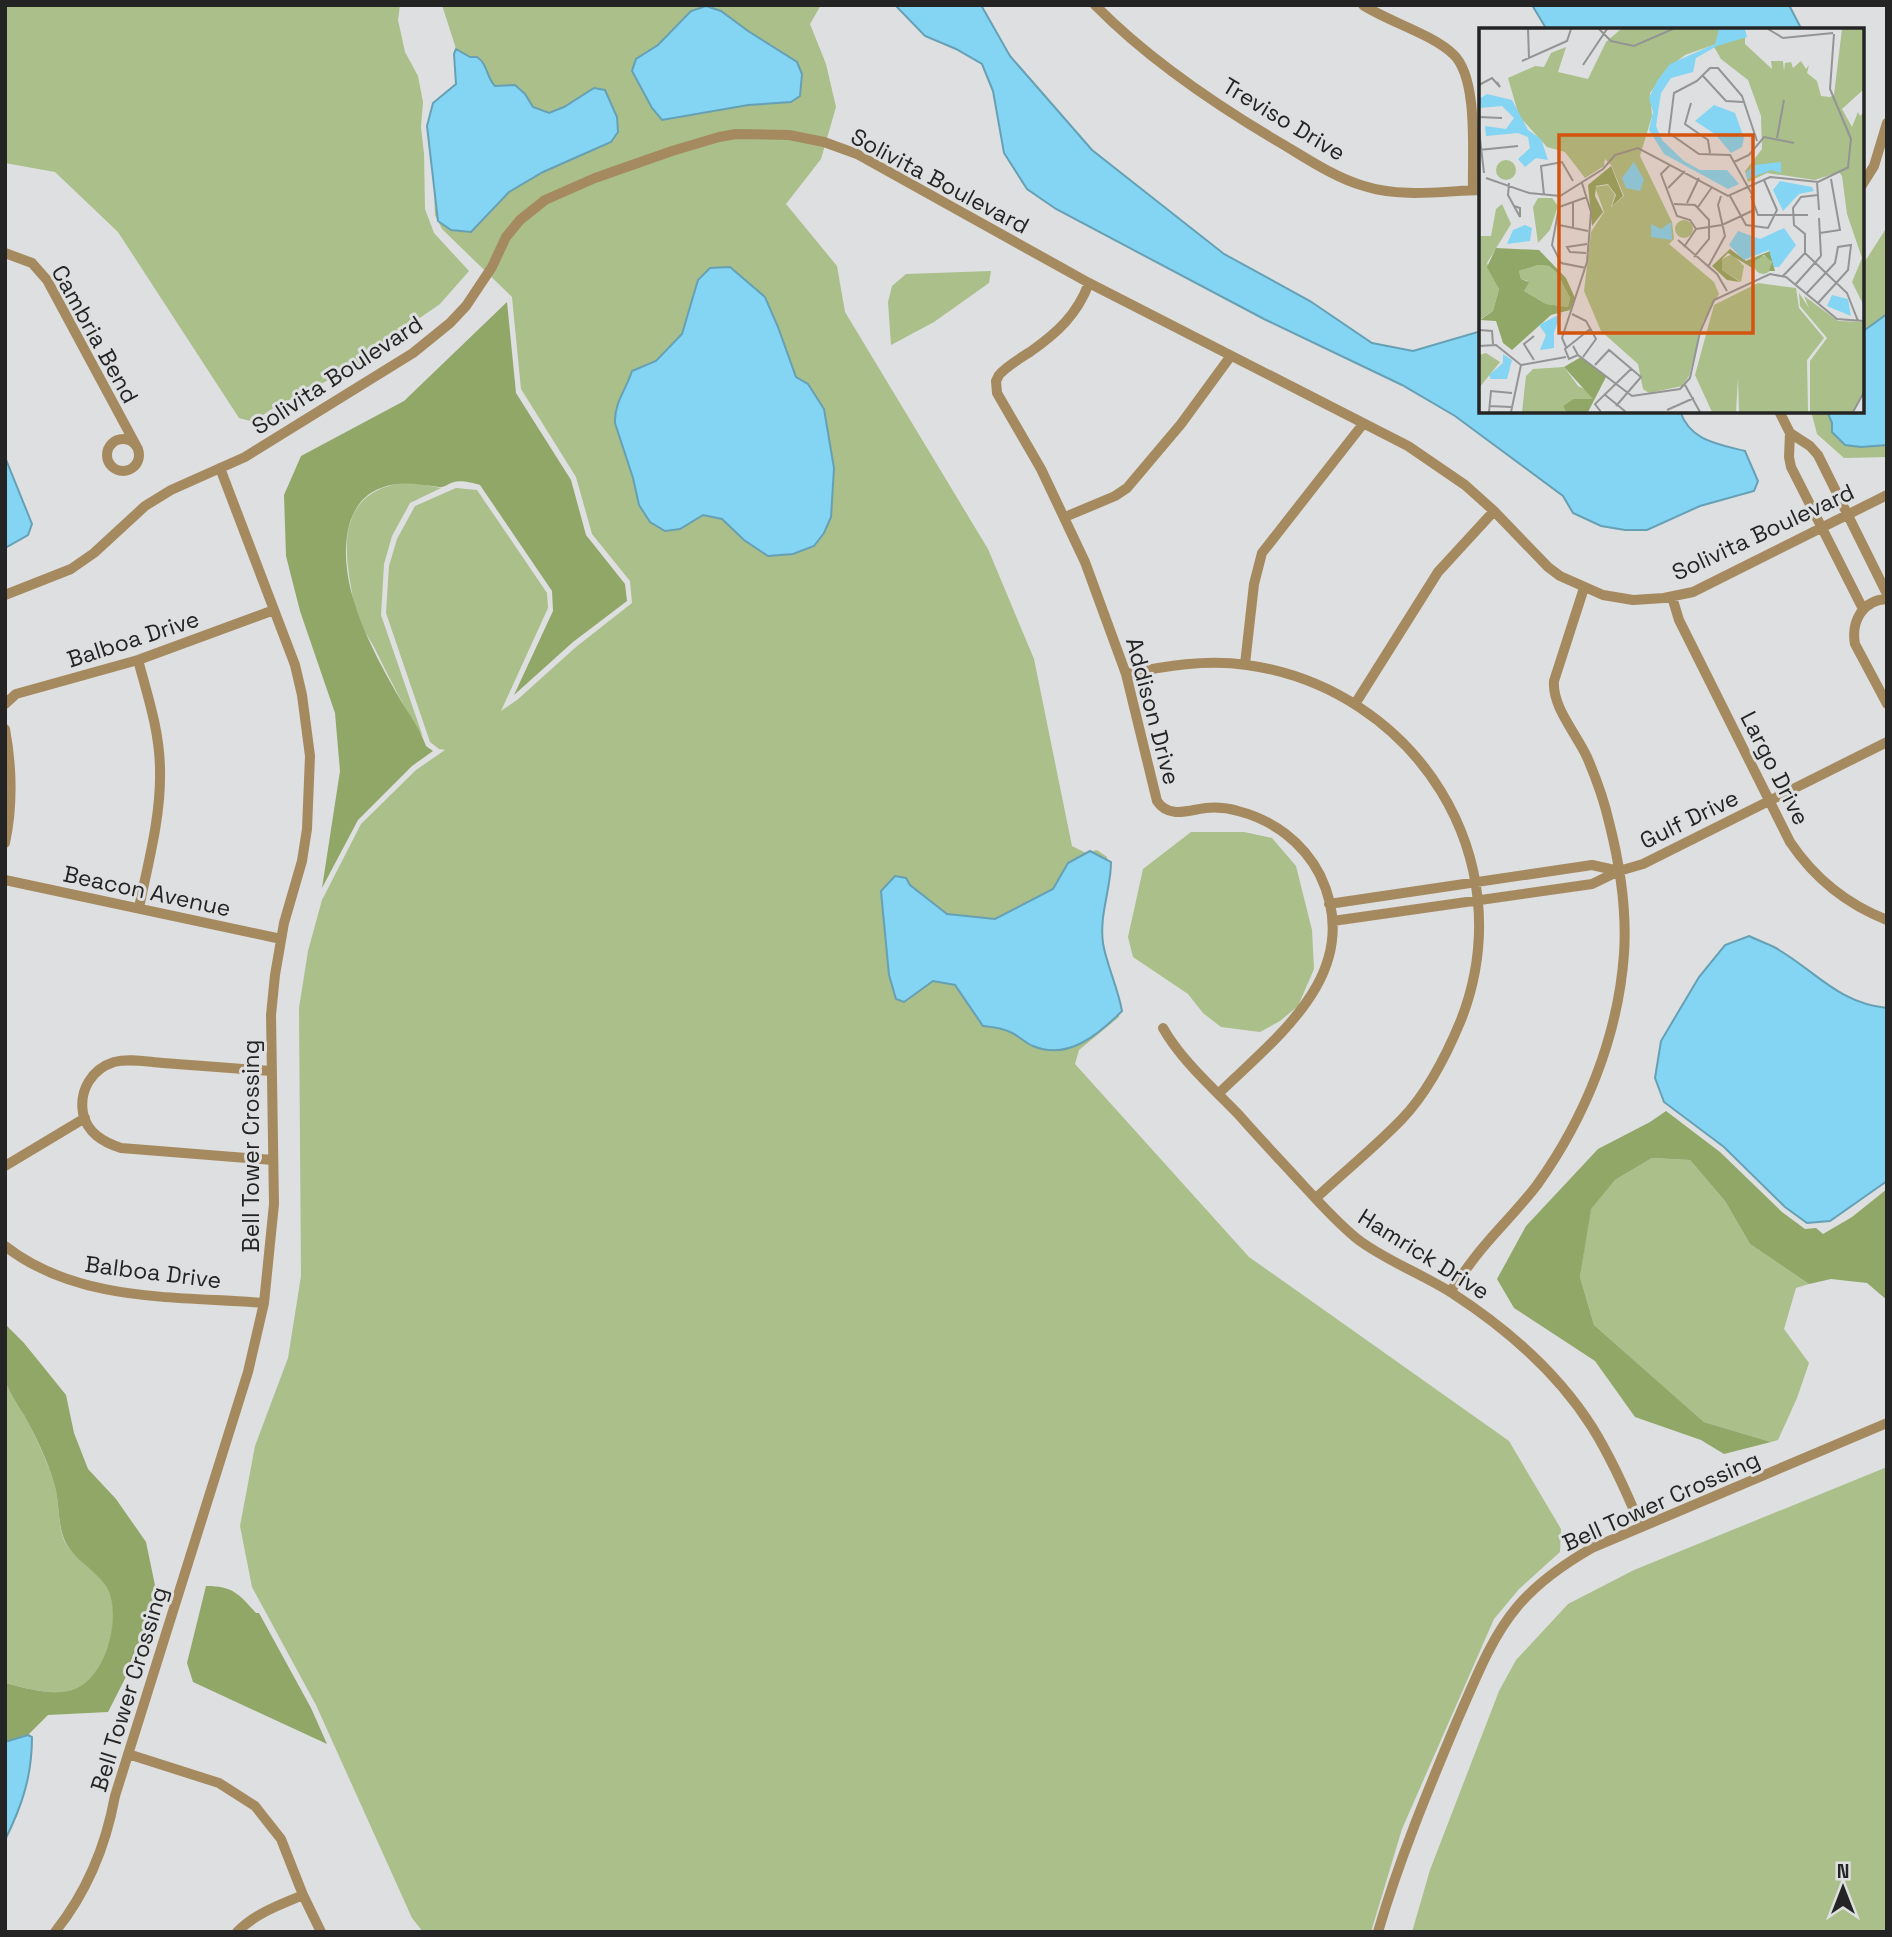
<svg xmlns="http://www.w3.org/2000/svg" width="1892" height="1937" font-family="'Space Grotesk',sans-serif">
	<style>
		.green { fill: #aabf89 }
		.forest { fill: #90a767 }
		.water { fill: #83d5f3; stroke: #66a0b5; stroke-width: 2 }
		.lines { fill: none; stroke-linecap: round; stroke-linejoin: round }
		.minor { stroke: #a68a5f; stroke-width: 10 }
		.labels { text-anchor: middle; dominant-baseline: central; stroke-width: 6; stroke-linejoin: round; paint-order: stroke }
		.street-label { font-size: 23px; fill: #242424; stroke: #dedfe0 }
		.inset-road { fill: none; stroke: #949495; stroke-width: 2 }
		.view { fill: #d4540e; fill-opacity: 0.15; stroke: #d4540e; stroke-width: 3.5 }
		.inset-edge { fill: none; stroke: #242424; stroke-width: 3.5 }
	</style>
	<rect width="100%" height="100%" fill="#dedfe0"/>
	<path class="green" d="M5,5H400L398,20L405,52L418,76L423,102L421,127L424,154L425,209L434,233L469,271L440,304L414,322L385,351L270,410L254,422L239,418L118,232L55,172L5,163Z
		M442,5H821L810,24L826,64L836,107L821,159L786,204L837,266L845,312L988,549L1034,659L1072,846L1086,853L1097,850L1107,857L1109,874L1100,926L1106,963L1120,1003L1119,1017L1079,1050L1075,1064L1249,1257L1509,1441L1561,1529L1560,1552L1519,1589L1494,1619L1402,1829L1371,1932H423L412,1918L316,1705L252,1587L240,1526L255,1446L288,1358L301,1276L299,1008L308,951L322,900L361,824L416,770L445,750L439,749L430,742L386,613L389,566L397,539L415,506L456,488L477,490L547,593L548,608L501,711L517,700L576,647L632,603L630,581L592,534L576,477L521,389L512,297L442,229L435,215L432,135L468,86Z
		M1887,227V457L1844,458L1817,434L1811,411H1862V266Z
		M991,271L989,283L934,322L891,345L888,302L892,286L906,274Z
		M408,482L441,488L410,503L392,536L384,564L381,615L423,737C404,708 389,677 374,647C368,636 360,625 356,613C353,602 352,592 350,581C341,530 348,489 408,482Z
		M1191,832H1244L1272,838L1296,866L1312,930L1314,969L1298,1006L1280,1021L1260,1032L1221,1027L1203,1013L1188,994L1133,957L1128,937L1143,869Z
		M1652,1158L1690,1160L1725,1201L1750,1244L1809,1284L1796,1288L1784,1329L1809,1363L1797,1398L1778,1440L1771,1442L1704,1422L1594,1325L1580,1277L1590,1209L1615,1180Z
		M5,1381C24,1414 42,1446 54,1482C60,1501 57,1523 64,1540C73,1560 97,1569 107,1588C124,1617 105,1685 69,1691C48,1695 25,1688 5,1683Z
		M1887,1467V1932H1412L1430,1870L1499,1691L1516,1660L1568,1604L1634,1570Z"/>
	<path class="forest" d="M507,302L516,393L571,480L586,535L625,584L627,601L573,642L514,695L553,611L552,591L480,485C473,483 461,480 454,482C449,483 444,488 439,487C418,485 402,480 381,488C364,494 356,506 350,522C333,580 372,650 400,699C409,714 420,729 426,746L433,751L412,766L358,820L322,888L340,771L335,713L300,611L286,556L284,495L301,456L404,401Z
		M1666,1111L1720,1152L1782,1212L1805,1229L1816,1228L1823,1234L1852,1217L1887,1189V1300L1867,1283L1831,1279L1809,1284L1750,1244L1725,1201L1690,1160L1652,1158L1615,1180L1591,1209L1580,1277L1594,1325L1704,1422L1771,1442L1724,1454L1701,1440L1635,1417L1595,1361L1514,1308L1497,1279L1526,1226L1598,1149L1650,1122Z
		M5,1324L24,1343L66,1395L74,1433L88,1469L116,1499L146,1542L157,1595L133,1663L108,1712L48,1715L26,1737L5,1742V1683C25,1688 48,1695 68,1691C105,1685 123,1617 107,1588C97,1570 74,1561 65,1541C57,1524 60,1501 54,1483C47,1459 36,1437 24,1415C18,1405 10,1393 6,1382C1,1369 5,1339 5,1324Z
		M206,1586C233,1586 239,1594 256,1613H259L311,1708L327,1744L193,1682L187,1663Z"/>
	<path class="water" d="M895,5H981L1010,56L1092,150L1224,254L1310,301L1372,343L1413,351L1481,331V411H1680C1690,441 1718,444 1745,451L1758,481L1754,491L1700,506L1647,530H1625L1601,526L1573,513L1563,496L1455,416L1402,385L1264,319L1056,209L1027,189L1004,153L993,91L982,64L956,49L925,36Z
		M1532,5H1789L1802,30H1547Z
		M706,6L721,11L748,31L797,62L802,74L800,96L791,102L748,105L662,120L652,108L632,71L636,59L658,45L691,11Z
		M456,49L470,57H477C488,64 486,77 495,86L515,85L525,94L533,107L549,113L564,107L594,88L605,90L617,117L618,132L611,142L543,172L509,192L471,232L451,230L438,221L427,126L433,103L456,84L454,54Z
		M730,267L765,297L778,327L796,377L808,384L824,409L834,468L831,517L824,533L814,546L793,554L768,556L744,540L722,519L703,515L680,529L665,531L650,522L639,505L633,478L615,423C614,403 626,390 632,371L656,361L682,334L698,280L710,268Z
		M1887,314V445L1861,447L1845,445L1832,432V423L1827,411H1862V332Z
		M5,457L32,524L28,535L5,548Z
		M1090,851L1111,862C1111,889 1099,915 1103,943C1106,963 1118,988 1122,1011C1099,1034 1068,1061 1033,1046C1025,1043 1018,1035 1010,1032C1002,1028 992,1027 983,1026L955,985L933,981L904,1002L896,999L889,975L881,891L895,876L906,878L910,885L947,914L995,919L1053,889L1068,863Z
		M1749,936C1757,940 1766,943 1774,947C1814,969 1837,1003 1887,1008V1181L1830,1221L1807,1223L1785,1207L1724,1147L1664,1102L1655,1078L1661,1041L1699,977L1725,945Z
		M28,1735L32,1737C32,1776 22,1806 5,1840V1742Z"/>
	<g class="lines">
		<path class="minor" d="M1095,5C1148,59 1219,107 1284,145C1309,160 1336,178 1364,186C1401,198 1443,191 1481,190
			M1363,5C1389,22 1432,34 1453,54C1479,78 1472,155 1473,190
			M1862,185L1874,166L1887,123
			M5,253L32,263L47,280L138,449
			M1089,283C1077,315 1057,333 1030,352C1019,359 1007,366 999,375L996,381L997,393L1041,469L1085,562L1126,674L1157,801C1169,819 1189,810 1206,808C1217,807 1228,808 1238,811C1273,820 1303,842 1320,875C1366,971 1279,1035 1218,1094
			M1779,411L1790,433L1810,446L1818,455L1887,594
			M1790,433L1789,457L1791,467L1863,609
			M107 455a16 16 0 1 1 32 0a16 16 0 1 1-32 0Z
			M1065,517L1115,496L1127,488L1181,424L1230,357
			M5,595L71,569L94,553L145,506L171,490L245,457L413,353L450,323L466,306L492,267L506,237L520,220L545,200L595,178L672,151L719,137L736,134L789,135L824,142L857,154L1089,283L1408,446L1465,485L1494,511L1548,567L1560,576L1603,595L1633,600L1664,598L1693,592L1887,495
			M1672,597L1679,620L1790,842C1815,879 1846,904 1887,920
			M1887,599C1862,600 1851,622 1855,644L1887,704
			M138,660C148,697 160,733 160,771C161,817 148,863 139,908
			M1245,664L1254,584L1262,553L1363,424
			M1126,674C1165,666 1206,659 1247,665C1415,689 1524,858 1461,1020C1447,1054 1428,1092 1402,1119C1375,1147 1344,1172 1316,1198
			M5,704L16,694L138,660L274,610
			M1355,704L1438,572L1494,511
			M5,729C12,767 13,805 5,843
			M5,880L281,939
			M1329,904L1592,865L1619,871
			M1333,921L1592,884L1619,871L1643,864L1887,742
			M1163,1028C1181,1060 1213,1088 1239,1115C1260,1139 1282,1162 1303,1185C1321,1204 1339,1225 1360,1241C1389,1262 1422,1274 1452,1293C1506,1328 1557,1372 1592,1427C1612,1459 1627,1493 1641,1527
			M271,1071C235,1068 199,1066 163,1063C148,1062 129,1058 114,1062C92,1069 79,1090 83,1113C87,1133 103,1142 121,1148L273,1160
			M5,1166L85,1118
			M5,1246C78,1303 177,1296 264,1303
			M1450,1292C1461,1276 1472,1260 1485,1245C1502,1225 1521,1206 1537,1185C1585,1118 1618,1037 1624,954C1627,910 1620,865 1609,822C1604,800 1596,778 1587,757C1576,733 1552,707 1554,681L1584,588
			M128,1754L219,1783L255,1806L281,1839L303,1895L321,1932
			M55,1932C87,1892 106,1845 115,1796L248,1372L264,1303L274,1204L271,1015L275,975L284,923L302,861L307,829L310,756L302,695L295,665L220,468
			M237,1932C256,1913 279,1905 303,1895
			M1378,1932C1399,1860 1428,1790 1457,1721C1474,1683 1490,1639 1517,1607C1538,1582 1564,1564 1592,1548L1887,1423"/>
	</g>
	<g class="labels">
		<g class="street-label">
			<text transform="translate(1284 119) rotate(31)">Treviso Drive</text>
			<text transform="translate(940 181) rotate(28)">Solivita Boulevard</text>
			<text transform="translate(95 334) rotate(61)">Cambria Bend</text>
			<text transform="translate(337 375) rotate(-33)">Solivita Boulevard</text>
			<text transform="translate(1763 532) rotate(-25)">Solivita Boulevard</text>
			<text transform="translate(133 639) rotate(-18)">Balboa Drive</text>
			<text transform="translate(1153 711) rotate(75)">Addison Drive</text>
			<text transform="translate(1775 768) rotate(63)">Largo Drive</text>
			<text transform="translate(1689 819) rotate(-26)">Gulf Drive</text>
			<text transform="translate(147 891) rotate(12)">Beacon Avenue</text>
			<text transform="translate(251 1146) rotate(-90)">Bell Tower Crossing</text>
			<text transform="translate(1424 1254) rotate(32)">Hamrick Drive</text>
			<text transform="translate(153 1272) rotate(7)">Balboa Drive</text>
			<text transform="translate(1661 1501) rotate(-24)">Bell Tower Crossing</text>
			<text transform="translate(129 1689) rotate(-73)">Bell Tower Crossing</text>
		</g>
	</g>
	<g transform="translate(1479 28)">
		<rect width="385" height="385" fill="#dedfe0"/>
		<path d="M142,1H266V16L293,41L292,33H304L305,43L306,35L312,34L314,40L322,33L327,41L330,37L328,45L338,53L342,68L351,69L355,67L363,1H385V61L363,81L373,99L379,84L381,88L385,84V278L373,254L383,230L368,186L363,148L360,144L336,152L288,145L269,154L266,143L283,121L282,88L269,52L242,31L234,17L206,27L189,40L171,65L173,88L161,128L193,194L195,211L190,216L235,254L240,266L224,294L210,348L203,358L170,365L164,361L159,336L122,303L105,263L112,204L125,184L116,159L129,157L136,167L132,179L145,168L132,137L126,131L125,138L106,150L86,124L68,119L40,88L29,50L56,38L65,39L72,25L87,19L79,44L109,51L127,14ZM17 142a10 10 0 1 1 20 0a10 10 0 1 1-20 0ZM59,170H73L79,178L71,202L59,215L54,179ZM23,176L32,196L8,235L20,261L14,283L0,292V208H12L17,181ZM196 201a9 9 0 1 1 18 0a9 9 0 1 1-18 0ZM253,226L265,238L262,254L243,242V231ZM275 237a9 9 0 1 1 18 0a9 9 0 1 1-18 0ZM59,237L70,238L78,245L91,270L89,279L67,276L45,263L49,253L42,251L40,243ZM279,255L317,260L320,280L345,310L328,332L329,384H260L259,350L257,384H233L216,347L235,277ZM320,265L330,280L325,268L359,293L385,294V363L374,384H331V333L348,310L321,278ZM7,325L21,334L0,360V327ZM85,339L99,358L112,364L114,372L94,371L84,378L87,384H43L47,348L54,341Z" fill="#aabf89"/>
		<path d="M132,138L144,168L133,178L137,167L129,156L117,158L116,168L124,184L113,198L109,157ZM17,220L60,222L87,250L96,270L91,282L72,287L33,322L24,315L17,293L1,292L14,283L20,261L8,239ZM59,237L70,238L78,245L91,270L89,279L67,276L45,263L50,254L42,251L40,243ZM251,221L267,233L291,223L296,243H290L293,234L285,227L276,233L275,241L249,225L243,231V242L261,254L248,252L233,238ZM102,329L127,349L109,384H87L84,378L94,371H114L85,339Z" fill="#90a767" fill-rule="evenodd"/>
		<path d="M240,1H266L268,9L238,18L217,30L214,44L192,50L182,65L177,98L183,112L205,133L221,142H248L260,156L249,161L185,126L170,102L174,84L170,70L178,53L191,36L236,16ZM8,66L33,72L49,102L62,111L69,132L57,130L46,139L39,131L51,120L49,109L39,105L7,108L6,98L27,101L35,90L23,78L0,80V71ZM235,77L256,85L265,110L263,119L252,125L236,106L216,93ZM155,134L165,152L161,163L147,160L143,150ZM302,134V145L293,142L268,151L267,144L276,137ZM301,153L333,159L335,163L320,166L304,183L294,162ZM192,194L193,212L172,209V196L182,201ZM46,197L53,200L51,213L28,216L34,202ZM305,200L317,217L300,239H295L290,222L265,232L250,217L259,203L281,211ZM353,267L369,271L372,288L348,278ZM83,285L75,304V320L61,322L67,307L60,297ZM24,326L33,332L28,351H12L10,347L24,335Z" fill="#83d5f3"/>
		<path class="inset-road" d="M49,1L50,30M120,1L132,13L155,18L194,1M289,1L304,10L354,5M355,6L351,61L372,111L369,139M43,33L88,13L92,1M104,37L128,1M224,48L247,73L264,74M0,57L13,50L21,59L18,54M212,75L206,96L229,112L231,125M0,89L23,90M0,102L5,145M298,110L305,72M0,122L39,118M255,134L270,127L285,109L315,115M191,137L182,146L198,188L211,192L217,201L205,219M7,150L50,165L81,168L124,141L136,127L159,120L249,168L291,149L339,154L370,139M338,154L340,182M30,155L29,167L41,189V180L35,178M189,160L206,143M65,167L62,138L83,134L94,153M251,168L267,197L289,200L298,182L285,152M272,168L279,187H329M274,168L251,127L220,126L190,105L195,65L218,53L231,40H239L263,68L278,113M94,174V200M208,175L220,150M195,176L216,177L230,192V211L215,229M219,179L233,159M340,190L342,228M80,197L109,203M217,201L243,197L275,182M341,205L361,202L352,151M199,212L238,246L248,263M107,225L91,224L88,219L108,216M326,225L368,265L379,293M326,225V206L315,197L314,180L322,169L339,167M229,239L246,208L239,177L242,168M107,240L82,235L73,217L80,179L108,169M304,248L326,225M316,257L342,228M327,266L356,235L359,219L372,217L369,242L339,275M93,286L107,293L117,311L104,329M0,302L13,303L14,316M0,318L17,317L42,337M94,318L99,327L90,331L86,321L111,301M87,319L83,310L108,234L112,184L103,155M99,327L153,368L201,361L211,350L221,304L235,272L291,246L307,249L358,291L385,293M55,332L45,316L55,308M116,337L130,322L162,349L137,378M206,357L221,384M125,366L147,384M10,378L32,379M188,382L215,370M10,384L12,363L33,365M32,384L42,337L87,329M122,384L116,376L153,340M374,384L385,364"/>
		<path class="view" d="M80,107H274V305H80Z"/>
		<rect width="385" height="385" class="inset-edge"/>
	</g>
	<rect width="1892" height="1937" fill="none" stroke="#242424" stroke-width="14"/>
	<g transform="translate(1843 1888)" stroke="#dedfe0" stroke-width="5" paint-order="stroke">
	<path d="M0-5L12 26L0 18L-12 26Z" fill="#242424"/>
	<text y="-10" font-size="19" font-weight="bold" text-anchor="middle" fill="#242424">N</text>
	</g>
</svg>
